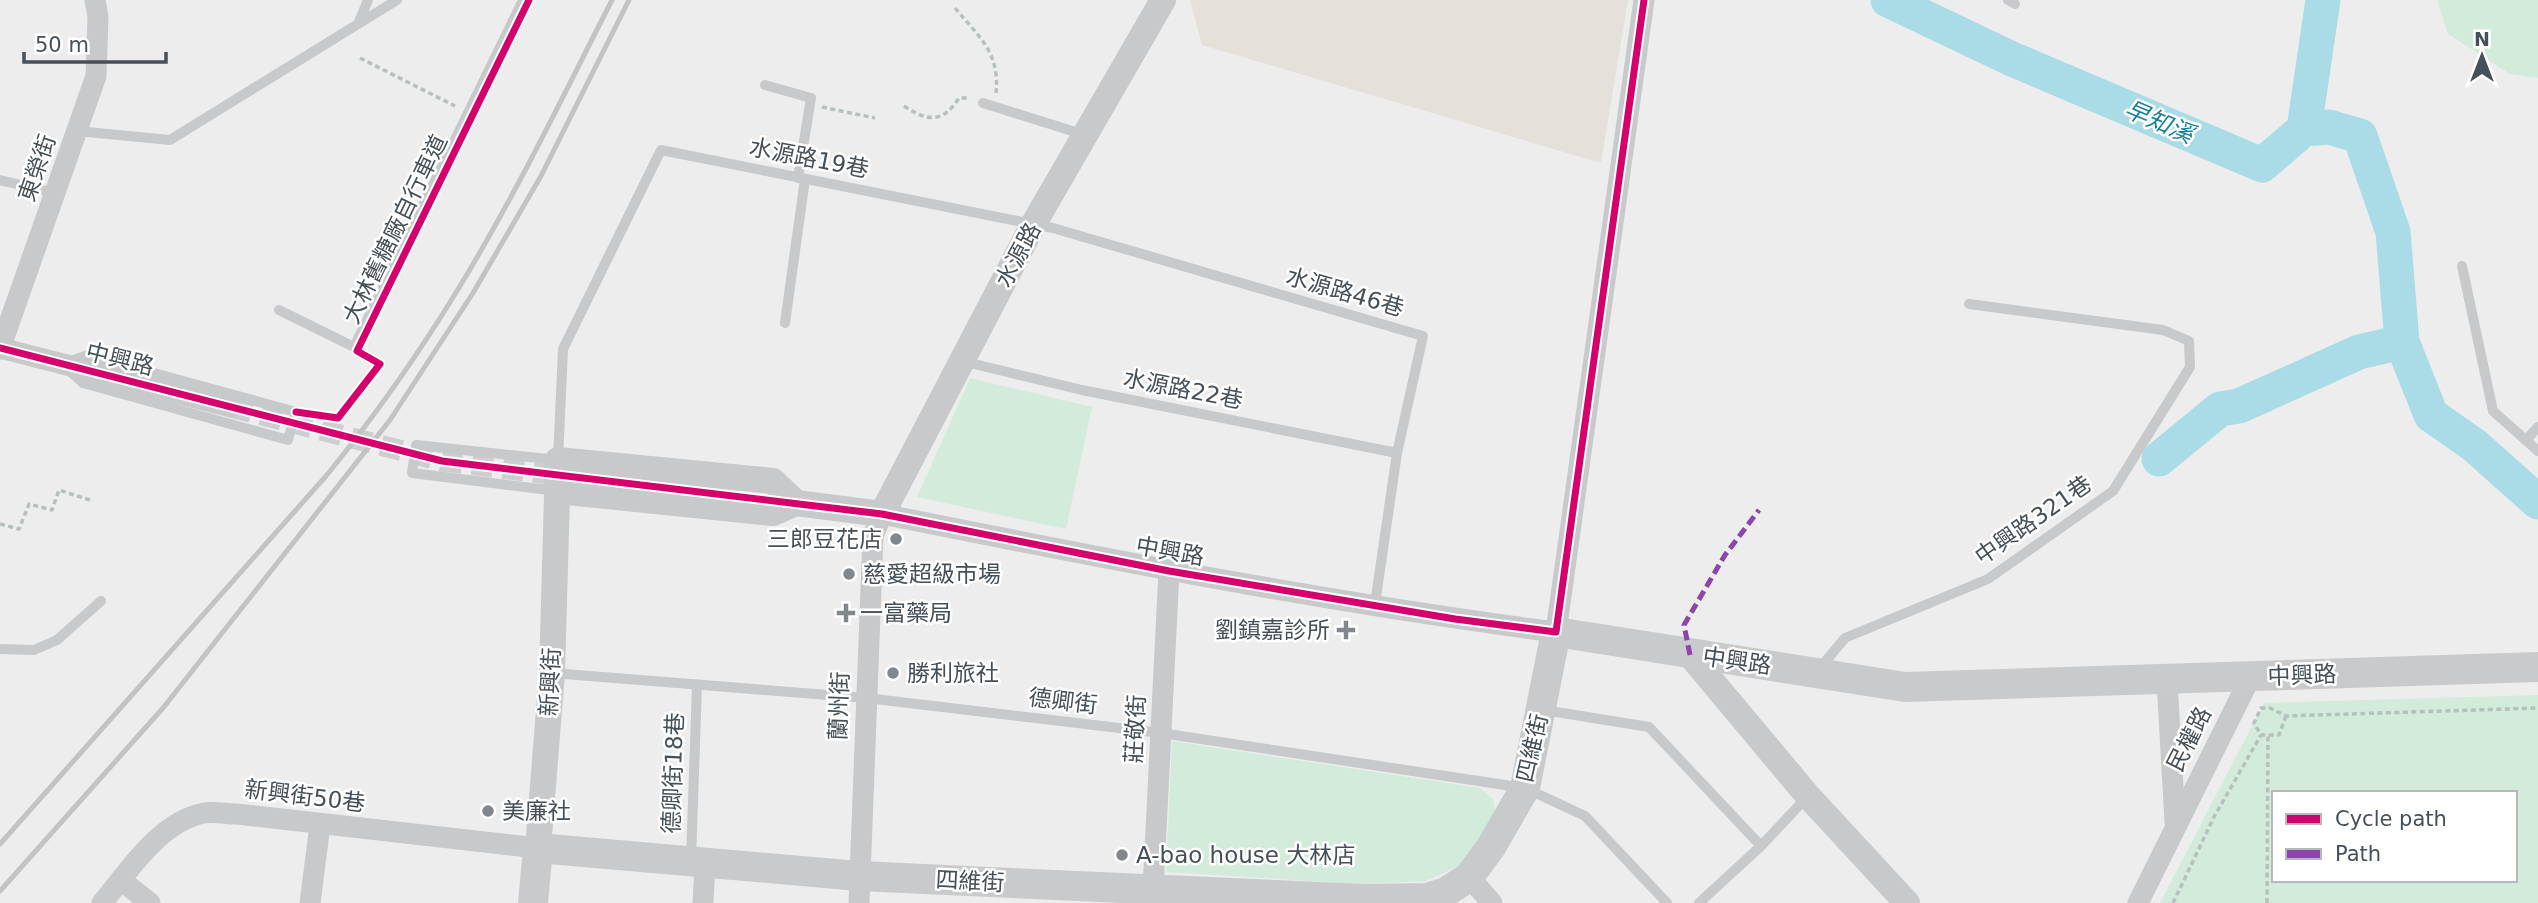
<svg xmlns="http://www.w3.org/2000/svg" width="2538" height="903" font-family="'DejaVu Sans','Noto Sans TC',sans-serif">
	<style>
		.commercial { fill: #e4e0da }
		.green { fill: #d2ebdb; fill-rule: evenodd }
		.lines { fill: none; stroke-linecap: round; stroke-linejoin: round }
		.river { stroke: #a9dce7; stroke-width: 35 }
		.minor-tunnel { stroke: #cccecf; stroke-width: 21; stroke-dasharray: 21 10; stroke-linecap: butt }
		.path { stroke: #b6c0bd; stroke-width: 3.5; stroke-dasharray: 5 3.5; stroke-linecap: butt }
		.service { stroke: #c7c9cb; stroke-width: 10 }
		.minor { stroke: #c7c9cb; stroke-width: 21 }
		.tertiary { stroke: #c7c9cb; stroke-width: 26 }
		.secondary { stroke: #c8cacc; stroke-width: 30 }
		.rail { stroke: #c2c3c5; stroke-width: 5 }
		.quiet { stroke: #8e44ad; stroke-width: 5; stroke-dasharray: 10 5; stroke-linecap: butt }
		.cycleway-casing { stroke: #fff; stroke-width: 11 }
		.cycleway { stroke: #d6006c; stroke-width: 7 }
		.poi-dot { fill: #81878c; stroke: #fff; stroke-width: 2.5 }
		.labels { text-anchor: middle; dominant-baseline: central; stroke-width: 5; stroke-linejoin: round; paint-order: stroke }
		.street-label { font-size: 23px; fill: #465058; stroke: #fff }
		.poi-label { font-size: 23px; fill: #465058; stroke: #fff; text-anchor: start }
		.water-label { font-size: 24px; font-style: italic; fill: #16819a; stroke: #fff }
	</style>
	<rect width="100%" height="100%" fill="#eeeded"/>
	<path class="commercial" d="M1190,0H1628L1601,163L1202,45Z"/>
	<path class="green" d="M2437,0H2538V78L2510,74L2448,34Z
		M970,378L1092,407L1066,529L917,497Z
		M2538,695V903H2160L2264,703ZM2274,793H2515V880H2274Z
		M1172,741L1480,788L1493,799L1496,815L1461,865L1426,881L1360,884L1166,872Z"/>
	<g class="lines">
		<path class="river" d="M1888,0L2012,59L2262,165L2304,129L2323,0
			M2304,129L2329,127L2360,136L2393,232L2402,342L2431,415L2474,445L2538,502
			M2159,459L2220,409L2239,406L2359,352L2402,342"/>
		<path class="minor-tunnel" d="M231,407L442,461L724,495"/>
		<path class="path" d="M955,8C979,37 1000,52 996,93
			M360,58L455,106
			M904,106C928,122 943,123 959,98H969
			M822,107L875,118
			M0,524L19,529L29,504L52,510L59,490L90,500
			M2286,716L2279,735H2261L2254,723L2261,708H2270L2286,716L2538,708
			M2173,903L2214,817L2261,735
			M2267,903L2268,735"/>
		<path class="service" d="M2008,0L2015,4
			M358,24L368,0
			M765,85L811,98L798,178
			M983,103L1085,135
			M77,131L170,140L397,0
			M0,180L55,193
			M2462,266L2493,411L2538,451
			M279,310L354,347L523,0
			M785,323L805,179
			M88,355L296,412L288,440L83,383L62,364Z
			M962,361L1082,390L1397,453
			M2526,440L2538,427
			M557,491L412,473L416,445L558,460L563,349L661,150L1053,228L1423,336L1397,453L1375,604
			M0,649L34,650L57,640L101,601
			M1819,669L1845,638L1988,579L2113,491L2190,367L2189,341L2163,330L1969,304
			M552,673L866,698L1161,733L1525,788L1585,816L1667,903
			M1544,710L1649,727L1761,846
			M691,860L697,685
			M1699,903L1761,846L1807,797"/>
		<path class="minor" d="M0,348L231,407
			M0,349L96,76L98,17L95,0
			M2167,680L2175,822
			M1469,877L1492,903
			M121,880L150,903
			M1153,890L1169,571
			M102,903C129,871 159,822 204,813C214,811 227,814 237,814L538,848
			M310,903L320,825
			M703,903L705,864
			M859,903L873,536L882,514C1106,559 1330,603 1556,632L1644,0
			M2138,903L2250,678"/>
		<path class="tertiary" d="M557,491L773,513L796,503L882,514L1033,225L1163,0
			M1690,655L1808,796L1907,903
			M538,848L552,673L558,460L773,481L796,503"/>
		<path class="secondary" d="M533,903L538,848L859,876L1363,899L1427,898L1446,892L1469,877L1491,847L1525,788L1556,632L1905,687L2538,667"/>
		<path class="rail" d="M0,844L326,476C375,416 420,352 460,286C516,194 563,96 612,0
			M0,891L163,708L390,420L473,293L541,176L629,0"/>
		<path class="quiet" d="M1690,655L1684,625L1725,555L1759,510"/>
		<defs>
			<path id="cycleway" d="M0,348L442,461L882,514L1169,571L1455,619L1556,632L1644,0
				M296,412L338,418L380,364L357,351L529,0"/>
		</defs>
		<use href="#cycleway" class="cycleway-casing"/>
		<use href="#cycleway" class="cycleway"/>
	</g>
	<g class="poi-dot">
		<circle cx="896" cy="539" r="7"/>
		<circle cx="849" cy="574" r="7"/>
		<path d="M842.5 602.5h7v7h7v7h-7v7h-7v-7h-7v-7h7z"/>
		<path d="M1342.5 619.5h7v7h7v7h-7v7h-7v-7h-7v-7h7z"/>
		<circle cx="893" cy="673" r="7"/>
		<circle cx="488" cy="811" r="7"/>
		<circle cx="1122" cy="855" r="7"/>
	</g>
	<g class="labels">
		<g class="street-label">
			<text transform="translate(809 158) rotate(11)">水源路19巷</text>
			<text transform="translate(37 168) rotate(-71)">東榮街</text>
			<text transform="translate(395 229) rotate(-64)">大林舊糖廠自行車道</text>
			<text transform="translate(1018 255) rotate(-62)">水源路</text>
			<text transform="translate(1345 292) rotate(16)">水源路46巷</text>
			<text transform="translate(120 359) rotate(14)">中興路</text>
			<text transform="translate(1183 389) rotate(11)">水源路22巷</text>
			<text transform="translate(2033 520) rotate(-35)">中興路321巷</text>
			<text transform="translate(1170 551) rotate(10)">中興路</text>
			<text transform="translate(1737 661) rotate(8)">中興路</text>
			<text transform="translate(2302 675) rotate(-2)">中興路</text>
			<text transform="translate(550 682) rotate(-87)">新興街</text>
			<text transform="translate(1063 701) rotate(7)">德卿街</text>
			<text transform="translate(839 706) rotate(-88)">蘭州街</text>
			<text transform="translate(1135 729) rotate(-87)">莊敬街</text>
			<text transform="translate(2189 739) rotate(-63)">民權路</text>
			<text transform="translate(1532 748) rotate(-77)">四維街</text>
			<text transform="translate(673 773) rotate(-88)">德卿街18巷</text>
			<text transform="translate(305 796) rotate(7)">新興街50巷</text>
			<text transform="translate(970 881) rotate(3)">四維街</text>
		</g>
		<g class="poi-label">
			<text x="882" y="539" text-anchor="end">三郎豆花店</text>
			<text x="863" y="574">慈愛超級市場</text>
			<text x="860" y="613">一富藥局</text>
			<text x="1330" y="630" text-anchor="end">劉鎮嘉診所</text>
			<text x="907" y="673">勝利旅社</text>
			<text x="502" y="811">美廉社</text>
			<text x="1136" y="855">A-bao house 大林店</text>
		</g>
		<g class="water-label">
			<text transform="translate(2159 122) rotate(23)">早知溪</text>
		</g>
	</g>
	<rect x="2272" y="791" width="245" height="91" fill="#ffffff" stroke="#b5b9bc" stroke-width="2"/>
	<rect x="2286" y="814" width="35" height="10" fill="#d6006c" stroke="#b5b9bc" stroke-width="2"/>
	<text x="2335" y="826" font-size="21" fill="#465058">Cycle path</text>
	<rect x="2286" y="849" width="35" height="10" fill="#8e44ad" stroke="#b5b9bc" stroke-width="2"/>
	<text x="2335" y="861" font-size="21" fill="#465058">Path</text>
	<g transform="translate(2482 56)" stroke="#ffffff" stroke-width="5" paint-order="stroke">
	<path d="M0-5L12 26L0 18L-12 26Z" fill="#465058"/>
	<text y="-10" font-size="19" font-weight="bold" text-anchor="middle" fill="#465058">N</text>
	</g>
	<path d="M24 52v10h142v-10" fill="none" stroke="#465058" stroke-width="3.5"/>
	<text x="35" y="52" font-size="21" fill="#465058" stroke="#ffffff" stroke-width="5" paint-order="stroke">50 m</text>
</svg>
